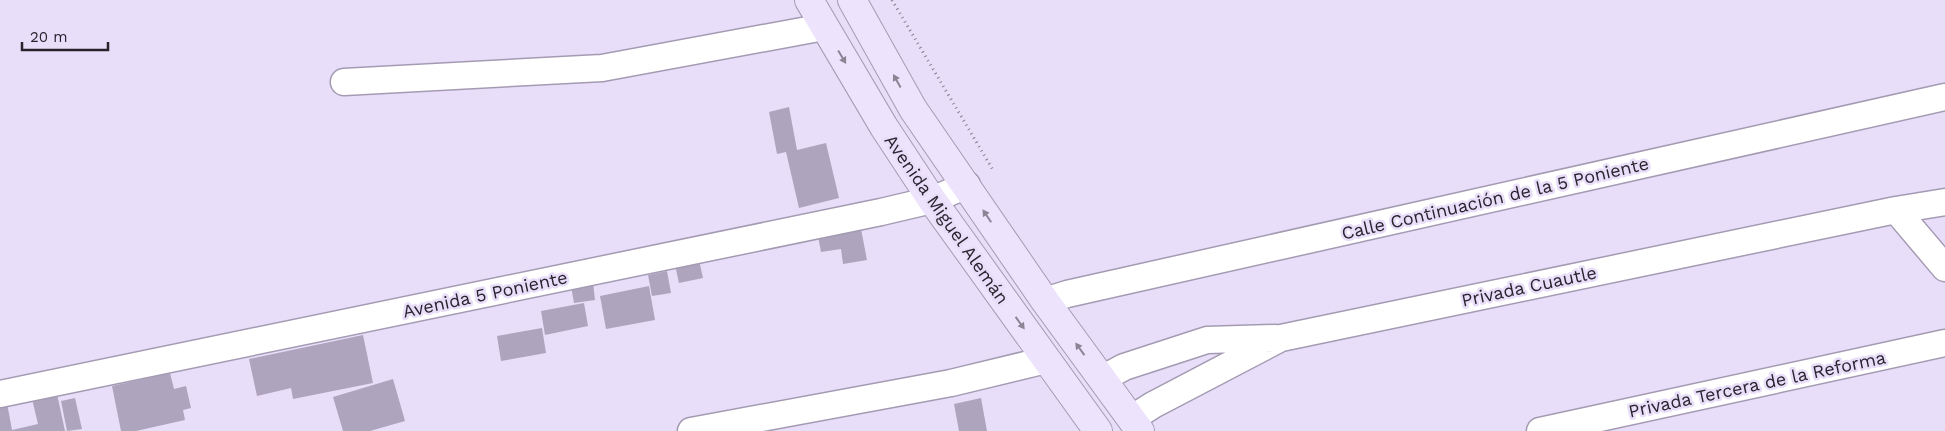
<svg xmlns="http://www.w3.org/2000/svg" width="1945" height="431" font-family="'Work Sans',sans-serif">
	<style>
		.building { fill: #aea4bd }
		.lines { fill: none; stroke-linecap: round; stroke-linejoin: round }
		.minor-casing { stroke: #a49bb3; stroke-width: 29 }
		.secondary-casing { stroke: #a49bb3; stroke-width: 30 }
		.path { stroke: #867f91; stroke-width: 3; stroke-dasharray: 1 4; stroke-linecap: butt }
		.minor { stroke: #fff; stroke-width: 26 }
		.secondary { stroke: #eee3fc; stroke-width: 28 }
		.oneway { fill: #8b8495 }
		.labels { text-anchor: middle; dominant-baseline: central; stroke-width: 5; stroke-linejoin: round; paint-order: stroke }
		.street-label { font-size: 18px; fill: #28242e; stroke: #e9def9 }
	</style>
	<rect width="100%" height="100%" fill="#e9def9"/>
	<path class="building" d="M789,107L797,150L826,143L839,198L799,208L786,152L777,154L769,112Z
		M861,229L867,260L843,264L841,249L821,252L818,236Z
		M699,260L703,278L679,283L675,265Z
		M667,271L671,293L652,296L648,275Z
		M593,282L595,300L574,303L571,286Z
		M649,286L655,320L606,329L600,296Z
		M584,303L588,326L545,335L541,311Z
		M542,328L546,353L501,361L497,336Z
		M363,335L373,383L293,399L291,388L257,396L249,359Z
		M170,373L174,389L186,386L191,408L183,410L185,420L136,431H121L112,386Z
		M393,379L405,421L370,431H343L333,397Z
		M57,394L65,431H0V404L7,403L12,430L38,424L32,399Z
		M75,398L82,429L67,431L61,401Z
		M981,398L987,431H959L954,404Z"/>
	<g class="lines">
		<defs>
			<path id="minor" d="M344,82L602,68L824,27
				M1896,210L1945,268
				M1045,301L1067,294L1945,97
				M1102,379L1124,367L1207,340L1275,338
				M0,394L881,212L932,200L967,185
				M1131,419L1153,405L1281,338L1896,210L1945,202
				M691,431L951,383L1046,360
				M1540,431L1945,343"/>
			<path id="secondary" d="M809,0L884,127L932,200L1098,431
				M852,0L913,109L1045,301L1140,431"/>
		</defs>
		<use href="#minor" class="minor-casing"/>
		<use href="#secondary" class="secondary-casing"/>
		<path class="path" d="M892,0L993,170"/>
		<use href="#minor" class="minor"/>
		<use href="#secondary" class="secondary"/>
	</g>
	<defs><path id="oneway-solid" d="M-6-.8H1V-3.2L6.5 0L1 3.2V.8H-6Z" transform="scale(1.25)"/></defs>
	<g class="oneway">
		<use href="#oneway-solid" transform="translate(842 57) rotate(59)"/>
		<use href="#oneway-solid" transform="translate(897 81) rotate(-119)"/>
		<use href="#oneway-solid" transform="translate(987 216) rotate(-124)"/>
		<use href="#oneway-solid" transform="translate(1020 323) rotate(54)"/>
		<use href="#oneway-solid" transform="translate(1080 349) rotate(-126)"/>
	</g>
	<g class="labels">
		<g class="street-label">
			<text transform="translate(1495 198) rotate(-13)">Calle Continuación de la 5 Poniente</text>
			<text transform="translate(947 219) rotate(55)">Avenida Miguel Alemán</text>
			<text transform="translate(1529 286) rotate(-12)">Privada Cuautle</text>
			<text transform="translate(485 294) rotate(-12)">Avenida 5 Poniente</text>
			<text transform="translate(1757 384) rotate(-12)">Privada Tercera de la Reforma</text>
		</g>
	</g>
	<path d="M22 42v8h86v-8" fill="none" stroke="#28242e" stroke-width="2.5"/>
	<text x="30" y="42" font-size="15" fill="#28242e" stroke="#e9def9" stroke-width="4" paint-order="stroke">20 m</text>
</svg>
